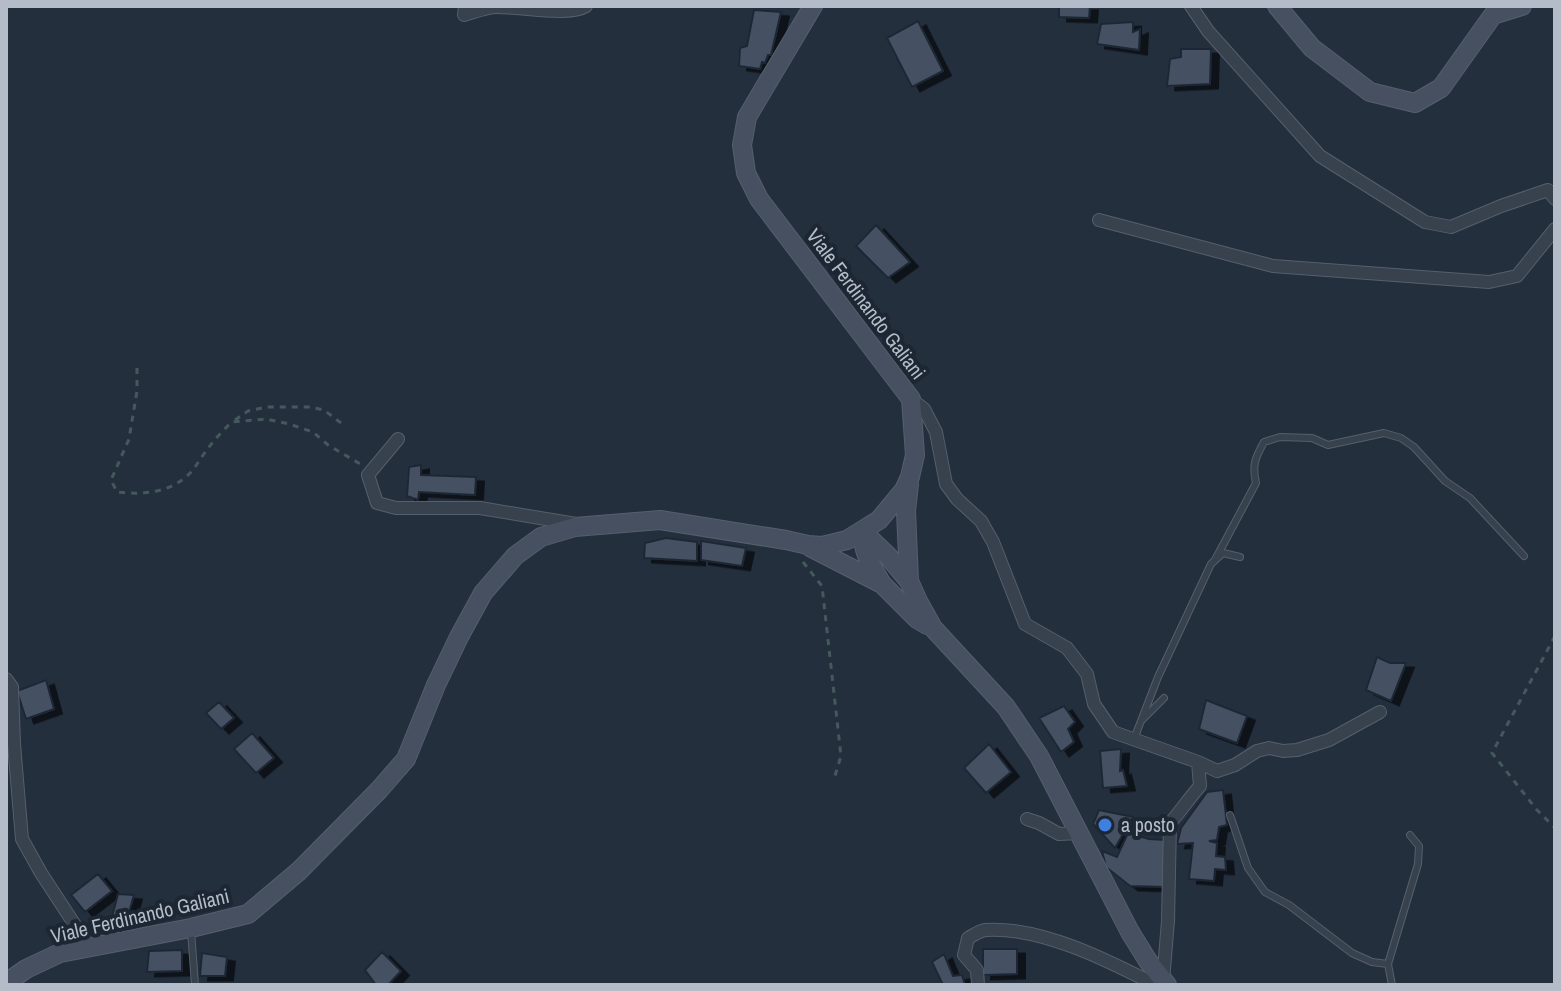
<svg xmlns="http://www.w3.org/2000/svg" width="1561" height="991" viewBox="0 0 1561 991" font-family="'Archivo Narrow',sans-serif">
<style>
.building{fill:#455162;stroke:#1f2835;stroke-width:2;filter:url(#shadow)}
.lines{fill:none;stroke-linecap:round;stroke-linejoin:round}
.service-casing{stroke:#565f6c;stroke-width:8}
.minor-casing{stroke:#565f6c;stroke-width:14}
.secondary-casing{stroke:#565f6c;stroke-width:20}
.path{stroke:#44595c;stroke-width:3;stroke-dasharray:6 6;stroke-linecap:butt}
.service{stroke:#38414e;stroke-width:6}
.minor{stroke:#38414e;stroke-width:12}
.secondary{stroke:#465061;stroke-width:18}
.shop-dot{fill:#3f7fe0;stroke:#1d2633;stroke-width:3}
.labels{text-anchor:middle;stroke-width:8;stroke-linejoin:round;paint-order:stroke}
.street-label{font-size:20px;fill:#b4bcc9;stroke:#1d2633}
.poi-label{font-size:20px;fill:#b4bcc9;stroke:#1d2633;text-anchor:start}
</style>
<defs>
<filter id="shadow"><feDropShadow dx="8" dy="4.5" stdDeviation="0" flood-color="#0009"/></filter>
</defs>
<rect width="100%" height="100%" fill="#242f3e"/>
<!-- building -->
<path class="building" d="M 1059,6 L 1090,6 L 1089,18 L 1059,17 Z
M 754,10 L 781,12 L 771,55 L 768,55 L 765,63 L 762,62 L 760,69 L 739,66 L 740,48 L 747,46 Z
M 918,21 L 943,71 L 912,87 L 887,38 Z
M 1133,22 L 1133,32 L 1140,29 L 1139,50 L 1097,44 L 1101,24 Z
M 1181,49 L 1211,49 L 1210,84 L 1167,86 L 1170,59 L 1181,57 Z
M 876,225 L 910,262 L 888,278 L 856,246 Z
M 421,465 L 421,475 L 476,477 L 475,495 L 419,492 L 418,500 L 407,496 L 409,467 Z
M 666,538 L 697,542 L 697,561 L 644,558 L 645,543 Z
M 701,541 L 746,548 L 742,566 L 701,560 Z
M 1377,657 L 1390,663 L 1406,663 L 1391,701 L 1366,690 Z
M 46,680 L 54,709 L 26,719 L 17,691 Z
M 1206,700 L 1247,716 L 1237,743 L 1199,729 Z
M 219,702 L 234,718 L 221,729 L 206,713 Z
M 1064,706 L 1075,722 L 1068,729 L 1074,742 L 1061,752 L 1039,718 Z
M 252,733 L 274,758 L 256,773 L 234,749 Z
M 989,744 L 1011,772 L 986,793 L 964,768 Z
M 1121,749 L 1120,771 L 1123,770 L 1127,786 L 1103,788 L 1100,751 Z
M 1223,790 L 1227,825 L 1219,827 L 1217,840 L 1209,841 L 1217,843 L 1216,856 L 1225,857 L 1226,870 L 1215,869 L 1214,881 L 1189,879 L 1193,843 L 1177,844 L 1181,828 L 1207,792 Z
M 1099,810 L 1133,817 L 1115,848 L 1093,824 Z
M 1128,833 L 1149,839 L 1166,840 L 1165,887 L 1130,886 L 1106,867 L 1102,851 L 1117,857 Z
M 98,874 L 112,891 L 85,912 L 71,895 Z
M 118,894 L 134,895 L 125,926 L 110,924 Z
M 983,949 L 1017,949 L 1017,974 L 983,975 Z
M 182,950 L 182,971 L 147,972 L 149,951 Z
M 382,952 L 401,971 L 388,985 L 376,985 L 365,970 Z
M 202,953 L 227,957 L 225,976 L 200,976 Z
M 944,954 L 953,976 L 962,975 L 965,985 L 943,985 L 932,962 Z"/>
<g class="lines">
<!-- service casing -->
<g class="service-casing">
<path id="service" d="M 1215,560 L 1256,483 C 1252,465 1255,458 1264,442 L 1280,437 L 1312,438 L 1328,445 L 1384,433 L 1401,438 L 1414,447 L 1445,481 L 1470,498 L 1524,556
M 1142,720 L 1164,698
M 1134,739 L 1158,677 L 1211,564 L 1223,553 L 1240,557
M 1230,815 L 1248,868 L 1265,892 L 1289,905 L 1352,953 L 1372,962 L 1388,964 L 1392,985
M 191,931 L 195,985
M 1388,964 L 1418,864 L 1419,846 L 1410,835"/>
</g>
<!-- minor casing -->
<g class="minor-casing">
<path id="minor" d="M 465,6 L 464,15 C 474,12 484,8 495,7 C 518,6 569,17 586,6
M 1191,6 L 1208,31 L 1320,156 L 1425,222 L 1451,227 L 1501,206 L 1548,190 L 1555,199
M 1099,220 L 1273,266 L 1489,282 L 1517,276 L 1555,229
M 911,399 L 924,409 L 936,432 L 946,484 L 957,499 L 981,521 L 993,542 L 1025,624 L 1067,648 L 1087,674 L 1094,704 L 1113,732 L 1198,762 L 1200,786 C 1189,798 1181,811 1170,823 L 1168,921 L 1163,981
M 398,439 L 368,475 L 377,503 L 396,508 L 480,508 L 576,524
M 6,679 L 12,687 L 14,744 L 22,839 L 41,873 L 90,948
M 1198,762 L 1217,771 L 1235,765 L 1257,751 L 1269,748 L 1283,751 L 1297,750 L 1329,740 L 1380,712
M 1027,819 L 1039,823 L 1059,834 L 1079,833
M 978,985 L 977,970 L 964,955 L 968,938 C 974,935 979,931 985,930 C 1040,926 1107,960 1156,985"/>
</g>
<!-- secondary casing -->
<g class="secondary-casing">
<path id="secondary" d="M 1277,6 L 1312,48 L 1370,92 L 1415,103 L 1441,88 L 1493,15 L 1522,6
M 909,484 L 906,511 L 909,581 L 918,601 L 933,628 L 1006,707 L 1039,756 L 1130,932 L 1148,961 L 1167,985
M 810,547 L 882,584 L 917,619 L 927,625
M 882,584 C 872,567 862,552 863,532 L 888,556 L 909,581
M 6,983 L 26,969 L 60,953 L 191,928 L 248,914 L 299,871 L 379,790 L 406,759 L 436,685 L 459,637 L 483,593 L 515,556 L 541,537 L 575,527 L 660,520 L 786,540 L 808,545 L 822,546 L 847,540 L 879,520 L 904,490 L 910,477 L 915,455 L 911,399 L 759,199 L 746,173 L 742,145 L 747,117 L 813,6"/>
</g>
<!-- path -->
<path class="path" d="M 137,368 L 137,391 L 129,439 L 111,480 L 117,492 C 142,495 169,493 188,475 C 196,468 200,458 207,450 C 214,440 223,430 232,422 L 266,419 L 289,424 L 313,432 L 328,445 L 362,465
M 235,420 L 248,411 L 266,407 L 310,407 L 324,410 L 341,423
M 803,562 L 822,586 L 841,756 L 834,779
M 1555,636 L 1492,753 L 1537,810 L 1555,828"/>
<!-- service -->
<use href="#service" class="service"/>
<!-- minor -->
<use href="#minor" class="minor"/>
<!-- secondary -->
<use href="#secondary" class="secondary"/>
</g>
<!-- markers -->
<circle class="shop-dot" cx="1105" cy="825" r="8"/>
<g class="labels">
<!-- street labels -->
<g class="street-label">
<text transform="translate(866 304) rotate(53)" y="7">Viale Ferdinando Galiani</text>
<text transform="translate(140 916) rotate(-13)" y="7">Viale Ferdinando Galiani</text>
</g>
<!-- poi labels -->
<g class="poi-label">
<text x="1121" y="832">a posto</text>
</g>
</g>
<!-- border -->
<rect width="1561" height="991" fill="none" stroke="#b4bcc9" stroke-width="16"/>
</svg>
